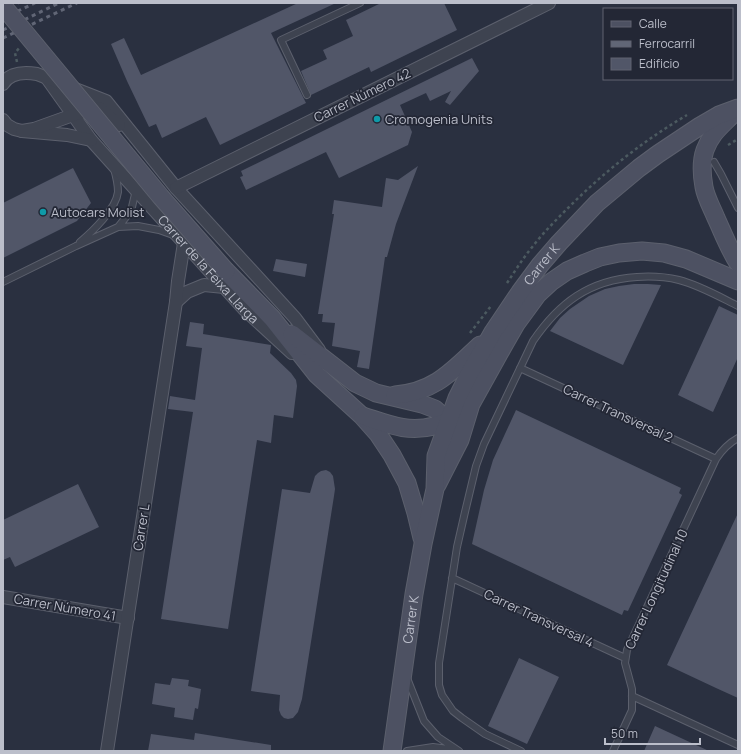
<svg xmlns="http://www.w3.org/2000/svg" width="741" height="754" viewBox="0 0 741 754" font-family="Manrope,sans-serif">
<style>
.building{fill:#515668}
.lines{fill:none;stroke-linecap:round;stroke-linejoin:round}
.lane-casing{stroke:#5c606d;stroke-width:8}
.street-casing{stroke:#5c606d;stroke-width:14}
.secondary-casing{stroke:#5c606d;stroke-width:19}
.path{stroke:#4c5a60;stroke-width:2.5;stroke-dasharray:3 3;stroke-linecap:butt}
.lane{stroke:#3e4350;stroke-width:6}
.street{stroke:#3e4350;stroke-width:12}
.secondary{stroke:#4d5162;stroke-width:17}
.rail{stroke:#616676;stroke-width:3;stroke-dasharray:4 4;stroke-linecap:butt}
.secondary-bridge-casing{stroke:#5c606d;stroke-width:19;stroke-linecap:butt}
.secondary-bridge{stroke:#4d5162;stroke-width:17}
.culture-dot{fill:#0f9aa8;stroke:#232735;stroke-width:1.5}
.labels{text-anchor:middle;stroke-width:3.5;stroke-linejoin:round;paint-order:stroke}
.street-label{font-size:13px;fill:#bbbeca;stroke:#232735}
.poi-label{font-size:13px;fill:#bbbeca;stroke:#232735;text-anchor:start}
</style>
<rect width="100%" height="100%" fill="#2a3040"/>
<!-- building -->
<path class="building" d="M 298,3 L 336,3 L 271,33 L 306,103 L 220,145 L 206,117 L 162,138 L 156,124 L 149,127 L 127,81 L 111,44 L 124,38 L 141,75 Z
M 381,3 L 444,3 L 457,30 L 371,72 L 369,67 L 311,95 L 301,71 L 327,59 L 323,50 L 353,36 L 346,20 Z
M 472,58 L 479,71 L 450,105 L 445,102 L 451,91 L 430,101 L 426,93 L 400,105 L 412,132 L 408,145 L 339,178 L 326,152 L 246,190 L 240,177 L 243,176 L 241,171 Z
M 418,166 L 396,224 L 387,257 L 385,257 L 369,369 L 357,367 L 360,351 L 332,346 L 335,323 L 322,322 L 323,314 L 318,314 L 334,214 L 332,214 L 334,200 L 382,207 L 386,178 L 398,180 Z
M 73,168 L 91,203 L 77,221 L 3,258 L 3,203 Z
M 276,259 L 307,264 L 305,277 L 273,271 Z
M 634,284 L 648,284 L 661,285 L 623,365 L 550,331 L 560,318 L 570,309 L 589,296 L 605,289 L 619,286 Z
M 719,306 L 738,315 L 738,357 L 713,412 L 678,395 Z
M 190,322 L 204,324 L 203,334 L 271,345 L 270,353 L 291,373 L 296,380 L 297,386 L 293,418 L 274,415 L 271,443 L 257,440 L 228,629 L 161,619 L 193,412 L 168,409 L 170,396 L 195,400 L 202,348 L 186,346 Z
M 516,410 L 681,488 L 679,493 L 682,495 L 628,611 L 624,610 L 622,615 L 472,544 L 484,490 L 493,460 Z
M 326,470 L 330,472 L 333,476 L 335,489 L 334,496 L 302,699 L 298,712 L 293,718 L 288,719 L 284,718 L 281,715 L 279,710 L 280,695 L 251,691 L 282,489 L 310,493 L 315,476 L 318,473 L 321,471 Z
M 78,484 L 99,527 L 15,567 L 10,557 L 3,560 L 3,520 Z
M 738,513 L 738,698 L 716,688 L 667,665 Z
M 519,658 L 559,677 L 527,744 L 488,726 Z
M 172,678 L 189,680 L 188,686 L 201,689 L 198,709 L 195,708 L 193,720 L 174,717 L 175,708 L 152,704 L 155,683 L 170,685 Z
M 655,726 L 709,751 L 644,751 Z
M 195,733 L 271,745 L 271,751 L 148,751 L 151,734 L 194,740 Z"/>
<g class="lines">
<!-- lane casing -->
<g class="lane-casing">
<path id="lane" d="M 307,95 L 281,40 L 360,3
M 714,162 L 721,174 L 738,208
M 118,227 L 138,226 L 159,230 L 173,235
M 80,242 C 93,231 116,209 118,192 C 118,184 116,176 114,169
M 3,282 L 76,246 L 118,227 L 131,211 L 136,190
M 520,368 L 716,459
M 452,578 L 625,658
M 407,678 L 424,721 L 438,737 L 459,751
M 632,696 L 738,745
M 407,751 L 433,747 L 456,750
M 521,751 L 485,734 L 462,718 L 453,711 L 442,695 L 439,685 L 439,663 L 457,547 L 465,512 L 476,466 L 484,444 L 533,341 C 559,303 589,280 637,277 C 651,276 666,277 679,280 C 699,285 720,297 738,306
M 613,751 L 632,710 L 632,689 L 625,663 L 627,650 L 716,459 C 722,450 729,443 738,438"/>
</g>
<!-- street casing -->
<g class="street-casing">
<g id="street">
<path id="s1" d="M 46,77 L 91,140 L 136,190 L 244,309 L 292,353"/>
<path d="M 3,84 C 10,72 25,72 37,74 L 106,101 L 176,188 L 295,318 L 319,350"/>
<path d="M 3,120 L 7,125 L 14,129 L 22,131 L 67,135 L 91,140"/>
<path d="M 22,131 L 34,129 L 73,115 L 99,108 L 119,125"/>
<path d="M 176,188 L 549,3"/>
<path d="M 176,302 L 187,292 L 204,285 L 224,287"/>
<path d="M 3,597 L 128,618"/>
<path d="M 107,751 L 176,302 L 178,281 L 184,243"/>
</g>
</g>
<!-- secondary casing -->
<g class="secondary-casing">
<g id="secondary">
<path d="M 731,116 C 719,128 711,134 705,150 C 701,161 702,176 704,187 C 706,198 712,208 716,218 C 723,233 729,249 738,263"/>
<path d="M 226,271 L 272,318 L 317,375 L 362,416 L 378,434 L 392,455 L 407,483 L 416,513 L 422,538"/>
<path d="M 292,334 L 355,383 L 376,393 L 422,404 L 435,409 L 444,417 L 448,422 L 450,431"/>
<path d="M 395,395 C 435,392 453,370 480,345"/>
<path d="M 363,416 C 388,424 407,433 434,426 C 441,424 448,422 454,418"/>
<path d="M 437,485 L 460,440 L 471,404 L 505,343 L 516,324 L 538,294 L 551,282 L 567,271 L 585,263 L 600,257 L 619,253 L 642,251 L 664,253 L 686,259 L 738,281"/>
<path id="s2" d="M 392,751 L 414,594 L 423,544 L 435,489 L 436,456 L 457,398 L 468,376 L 493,332 L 520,292 L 540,265 L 559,243 L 597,203 L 639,168 L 658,154 L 700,126 L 719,115 L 738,108"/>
</g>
</g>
<!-- path -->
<path class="path" d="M 17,62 L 15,53 L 20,47
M 728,145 L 738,139
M 507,283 C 515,271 523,258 533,246 C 543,233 556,220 568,208 C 604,172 643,141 687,115
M 470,333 L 491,306"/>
<!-- lane -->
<use href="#lane" class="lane"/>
<!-- street -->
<use href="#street" class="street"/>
<!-- secondary -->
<use href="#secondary" class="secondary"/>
<!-- rail -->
<path class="rail" d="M 3,10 L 18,3
M 3,18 L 35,3
M 3,30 L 59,3
M 3,38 L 77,3"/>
<!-- secondary-bridge casing -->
<g class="secondary-bridge-casing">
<path id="secondary-bridge" d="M 3,6 L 161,197 L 226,271"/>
</g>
<!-- secondary-bridge -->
<use href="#secondary-bridge" class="secondary-bridge"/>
</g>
<!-- markers -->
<g class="culture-dot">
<circle cx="377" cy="119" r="4"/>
<circle cx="43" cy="212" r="4"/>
</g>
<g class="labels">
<!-- street labels -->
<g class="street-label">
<text transform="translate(362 95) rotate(-26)" y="5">Carrer Número 42</text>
<text dy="5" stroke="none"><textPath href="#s2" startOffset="519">Carrer K</textPath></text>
<text dy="5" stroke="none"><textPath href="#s1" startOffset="252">Carrer de la Feixa Llarga</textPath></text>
<text transform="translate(618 413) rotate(25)" y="5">Carrer Transversal 2</text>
<text transform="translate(141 527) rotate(-81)" y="5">Carrer L</text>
<text transform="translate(656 589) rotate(-65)" y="5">Carrer Longitudinal 10</text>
<text transform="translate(65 607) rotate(10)" y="5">Carrer Número 41</text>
<text transform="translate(539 618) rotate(25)" y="5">Carrer Transversal 4</text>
<text dy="5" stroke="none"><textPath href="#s2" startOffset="133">Carrer K</textPath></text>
</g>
<!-- poi labels -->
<g class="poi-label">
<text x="385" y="124">Cromogenia Units</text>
<text x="51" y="217">Autocars Molist</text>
</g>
</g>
<!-- border -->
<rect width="741" height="754" fill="none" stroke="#bbbeca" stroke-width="8"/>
<!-- legend -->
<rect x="603" y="8" width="130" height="72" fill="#232735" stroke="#606371"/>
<rect x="611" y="21" width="20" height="6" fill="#4d5162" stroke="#606371"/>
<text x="639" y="28" font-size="12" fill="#bbbeca">Calle</text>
<rect x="611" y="41" width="20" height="6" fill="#616676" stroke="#606371"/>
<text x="639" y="48" font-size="12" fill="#bbbeca">Ferrocarril</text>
<rect x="611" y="58" width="20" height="12" fill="#515668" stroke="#606371"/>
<text x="639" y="68" font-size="12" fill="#bbbeca">Edificio</text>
<!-- scale -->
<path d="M605 738v6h95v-6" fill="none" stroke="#bbbeca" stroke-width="2"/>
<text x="611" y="738" font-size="12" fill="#bbbeca" stroke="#232735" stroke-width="3" paint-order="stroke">50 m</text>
</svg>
